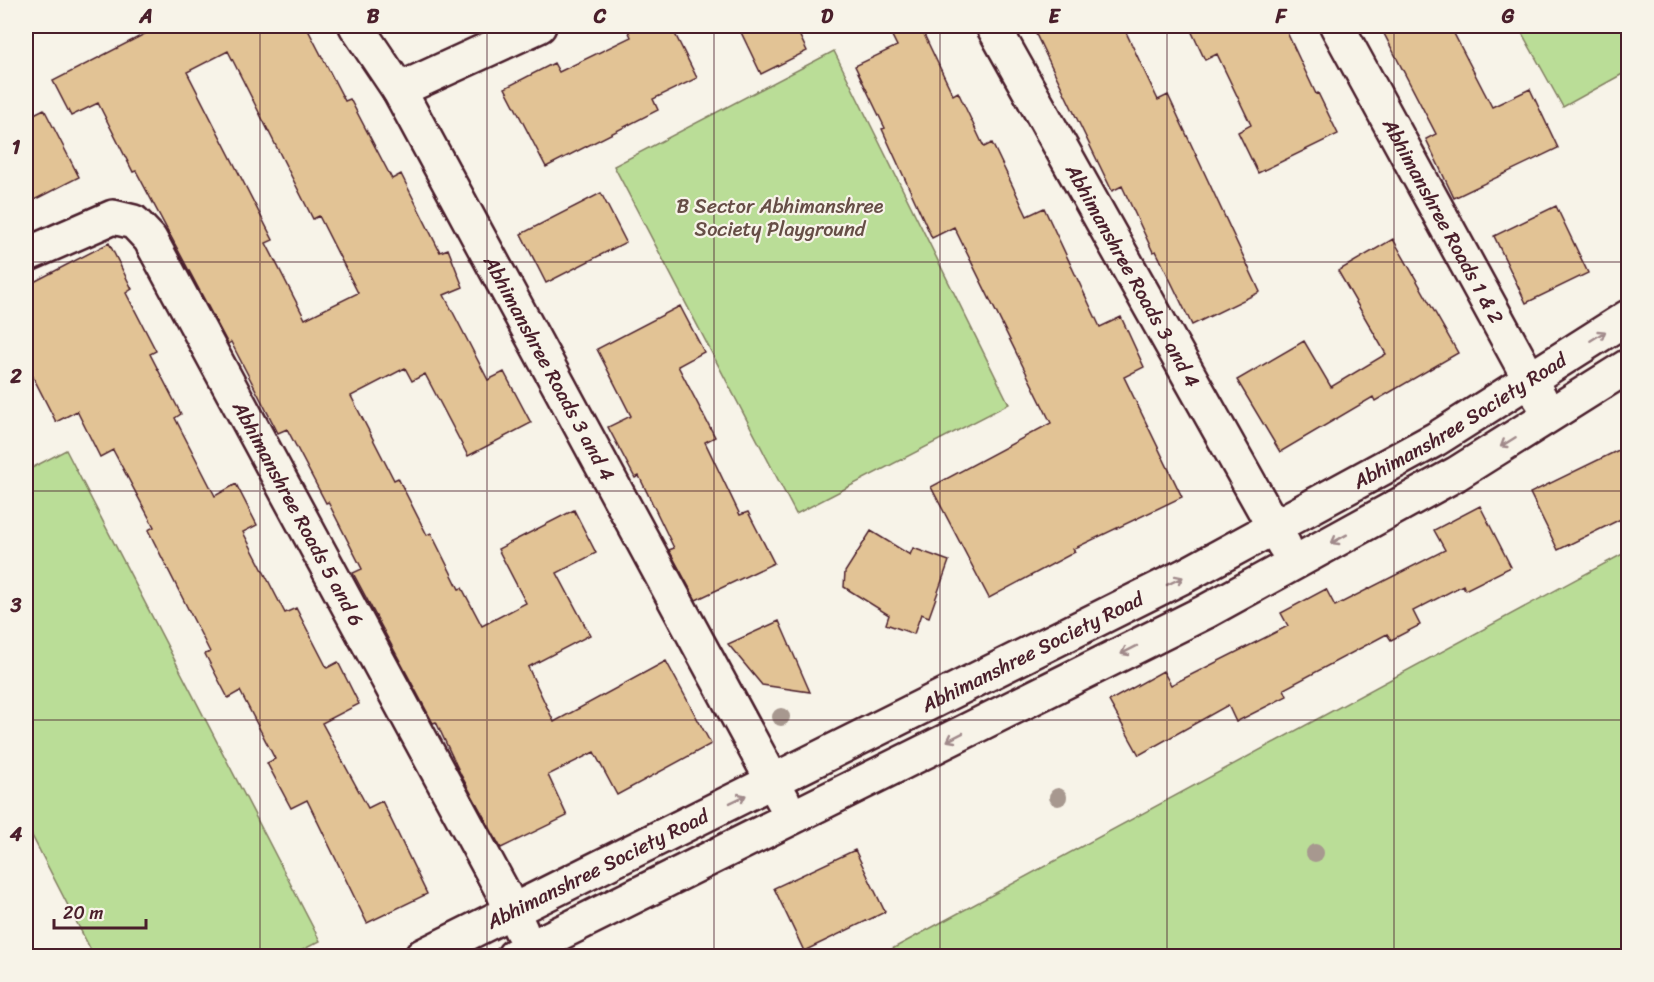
<svg xmlns="http://www.w3.org/2000/svg" width="1654" height="982" viewBox="0 0 1654 982" font-family="Sriracha,sans-serif">
<style>
.green{fill:#badd97;stroke:#827e61;stroke-width:1.5}
.building{fill:#e2c395;stroke:#4a1f2b;stroke-width:1.5;fill-rule:evenodd}
.lines{fill:none;stroke-linecap:round;stroke-linejoin:round}
.minor-casing{stroke:#4a1f2b;stroke-width:38}
.minor{stroke:#f7f3e8;stroke-width:33}
.tree{fill:#a7988f}
.oneway{stroke:#a0898a}
.grid{fill:none;stroke:#4a1f2b;stroke-width:1.5;stroke-opacity:0.55}
.labels{text-anchor:middle;stroke-width:4.5;stroke-linejoin:round;paint-order:stroke}
.park-label{font-size:20px;fill:#664e46;stroke:#f7f3e8}
.street-label{font-size:20px;fill:#4a1f2b;stroke:#f7f3e8}
.neatline{fill:none;stroke:#4a1f2b;stroke-width:2}
.grid-label{font-size:20px;text-anchor:middle;font-weight:bold;fill:#4a1f2b}
</style>
<rect width="100%" height="100%" fill="#f7f3e8"/>
<filter id="ink" filterUnits="userSpaceOnUse"><feTurbulence type="fractalNoise" baseFrequency=".0167" numOctaves="2"/><feDisplacementMap in="SourceGraphic" scale="12" xChannelSelector="R" yChannelSelector="G"/><feConvolveMatrix kernelMatrix="1 2 1 2 8 2 1 2 1" color-interpolation-filters="sRGB"/></filter>
<g filter="url(#ink)">
<!-- green -->
<path class="green" d="M 1518,26 L 1628,26 L 1628,71 L 1563,107 Z
M 834,51 L 1009,404 L 796,514 L 614,166 Z
M 66,450 L 320,941 L 291,956 L 94,956 L 26,824 L 26,471 Z
M 1628,551 L 1628,956 L 879,956 Z"/>
<!-- building -->
<path class="building" d="M 160,26 L 306,26 L 345,101 L 350,99 L 392,179 L 401,174 L 440,252 L 448,249 L 463,287 L 444,295 L 488,380 L 504,372 L 531,423 L 468,456 L 425,374 L 412,381 L 405,368 L 351,396 L 394,480 L 398,478 L 427,535 L 431,533 L 459,589 L 462,588 L 482,626 L 526,603 L 498,549 L 574,510 L 596,553 L 557,573 L 590,635 L 528,667 L 554,722 L 666,661 L 711,744 L 617,795 L 594,752 L 548,775 L 567,816 L 501,848 L 461,775 L 436,722 L 433,723 L 353,573 L 362,569 L 328,502 L 326,503 L 287,429 L 278,433 L 231,342 L 228,344 L 136,171 L 133,172 L 98,103 L 71,116 L 53,81 ZM 228,51 L 313,219 L 319,216 L 358,293 L 305,319 L 266,243 L 273,240 L 187,72 Z
M 626,26 L 671,26 L 697,78 L 653,99 L 658,110 L 546,167 L 505,88 L 554,63 L 559,72 L 631,37 Z
M 738,26 L 795,26 L 807,51 L 761,74 Z
M 887,26 L 920,26 L 953,95 L 958,92 L 984,147 L 992,143 L 1027,216 L 1044,208 L 1100,327 L 1121,317 L 1144,367 L 1124,377 L 1182,497 L 1073,549 L 1075,552 L 989,598 L 931,487 L 1051,423 L 954,227 L 932,238 L 882,129 L 885,128 L 855,66 L 897,46 Z
M 1032,26 L 1123,26 L 1158,100 L 1168,95 L 1260,292 L 1192,325 L 1156,251 L 1153,252 L 1122,186 L 1112,191 Z
M 1189,26 L 1284,26 L 1316,94 L 1318,93 L 1338,134 L 1258,173 L 1238,132 L 1251,125 L 1217,54 L 1205,60 Z
M 1380,26 L 1450,26 L 1492,107 L 1530,89 L 1558,148 L 1454,198 L 1426,139 L 1436,134 Z
M 44,109 L 79,177 L 34,200 L 26,183 L 26,118 Z
M 601,193 L 626,242 L 546,283 L 521,234 Z
M 1556,206 L 1588,273 L 1526,303 L 1494,236 Z
M 1393,239 L 1458,353 L 1375,401 L 1373,397 L 1280,452 L 1237,380 L 1304,341 L 1331,387 L 1386,354 L 1338,271 Z
M 109,243 L 132,289 L 126,293 L 156,351 L 150,354 L 181,414 L 175,418 L 215,496 L 236,484 L 257,525 L 243,532 L 285,613 L 296,608 L 327,668 L 338,662 L 359,704 L 322,723 L 368,808 L 382,801 L 427,894 L 367,923 L 307,800 L 291,808 L 267,763 L 275,759 L 240,691 L 228,698 L 205,654 L 210,652 L 148,530 L 154,527 L 113,450 L 100,457 L 77,411 L 56,422 L 26,363 L 26,286 Z
M 680,306 L 704,352 L 678,366 L 715,437 L 705,442 L 740,515 L 748,512 L 774,563 L 696,600 L 669,550 L 674,548 L 639,476 L 635,478 L 608,427 L 631,416 L 597,349 Z
M 1629,445 L 1629,515 L 1558,550 L 1530,493 Z
M 1480,506 L 1511,567 L 1465,590 L 1463,585 L 1413,611 L 1420,625 L 1391,640 L 1387,634 L 1284,689 L 1287,696 L 1236,722 L 1228,705 L 1139,755 L 1109,701 L 1163,671 L 1171,685 L 1288,626 L 1281,613 L 1326,589 L 1335,606 L 1445,550 L 1434,530 Z
M 871,531 L 910,555 L 913,548 L 949,561 L 929,617 L 921,614 L 914,634 L 886,624 L 889,615 L 844,587 L 845,572 Z
M 779,621 L 810,692 L 762,685 L 728,644 Z
M 855,850 L 885,912 L 804,951 L 774,888 Z"/>
<g class="lines">
<!-- minor casing -->
<g class="minor-casing">
<g id="minor">
<path d="M 356,26 L 399,90"/>
<path id="s1" d="M 539,26 L 399,90 L 783,800"/>
<path id="s2" d="M 993,26 L 1284,545"/>
<path id="s3" d="M 1337,26 L 1540,398"/>
<path id="s4" d="M 26,255 L 113,217 L 134,222 L 150,239 L 503,892 L 521,930"/>
<path id="s5" d="M 422,956 L 1186,575 L 1436,439 L 1628,317"/>
<path d="M 514,956 L 1205,612 L 1456,474 L 1628,366"/>
</g>
</g>
<!-- minor -->
<use href="#minor" class="minor"/>
</g>
<!-- trees -->
<g class="tree">
<circle cx="781" cy="717" r="9"/>
<circle cx="1058" cy="797" r="9"/>
<circle cx="1315" cy="853" r="9"/>
</g>
<!-- one-way arrows -->
<defs><path id="oneway-shaft" d="M-6 0H5M1.5-3L5.5 0L1.5 3" fill="none" stroke-width="1.6" stroke-linecap="round" stroke-linejoin="round" transform="scale(1.5)"/></defs>
<g class="oneway">
<use href="#oneway-shaft" transform="translate(1598 336) rotate(-32)"/>
<use href="#oneway-shaft" transform="translate(1508 442) rotate(148)"/>
<use href="#oneway-shaft" transform="translate(1339 539) rotate(151)"/>
<use href="#oneway-shaft" transform="translate(1175 581) rotate(-26)"/>
<use href="#oneway-shaft" transform="translate(1129 650) rotate(153)"/>
<use href="#oneway-shaft" transform="translate(955 737) rotate(153)"/>
<use href="#oneway-shaft" transform="translate(738 799) rotate(-26)"/>
</g>
</g>
<!-- grid -->
<path class="grid" d="M 260,26 L 260,956M 487,26 L 487,956M 714,26 L 714,956M 940,26 L 940,956M 1167,26 L 1167,956M 1394,26 L 1394,956M 26,262 L 1628,262M 26,491 L 1628,491M 26,720 L 1628,720"/>
<g class="labels">
<!-- park labels -->
<g class="park-label">
<text x="780" y="213">B Sector Abhimanshree<tspan x="780" dy="23">Society Playground</tspan></text>
</g>
<!-- street labels -->
<g class="street-label">
<text dy="7" stroke="none"><textPath href="#s3" startOffset="222">Abhimanshree Roads 1 &amp; 2</textPath></text>
<text dy="7" stroke="none"><textPath href="#s2" startOffset="286">Abhimanshree Roads 3 and 4</textPath></text>
<text dy="7" stroke="none"><textPath href="#s1" startOffset="470">Abhimanshree Roads 3 and 4</textPath></text>
<text dy="7" stroke="none"><textPath href="#s5" startOffset="1168">Abhimanshree Society Road</textPath></text>
<text dy="7" stroke="none"><textPath href="#s4" startOffset="452">Abhimanshree Roads 5 and 6</textPath></text>
<text dy="7" stroke="none"><textPath href="#s5" startOffset="682">Abhimanshree Society Road</textPath></text>
<text dy="7" stroke="none"><textPath href="#s5" startOffset="196">Abhimanshree Society Road</textPath></text>
</g>
</g>
<!-- margin -->
<rect width="1654" height="982" fill="none" stroke="#f7f3e8" stroke-width="66"/>
<!-- scale -->
<path d="M54 919v9h92v-9" fill="none" stroke="#4a1f2b" stroke-width="3"/>
<text x="63" y="919" font-size="18" fill="#4a1f2b" stroke="#f7f3e8" stroke-width="4.5" paint-order="stroke">20 m</text>
<rect x="33" y="33" width="1588" height="916" class="neatline"/>
<g class="grid-label">
<text x="146" y="23">A</text>
<text x="373" y="23">B</text>
<text x="600" y="23">C</text>
<text x="827" y="23">D</text>
<text x="1054" y="23">E</text>
<text x="1281" y="23">F</text>
<text x="1508" y="23">G</text>
<text x="16" y="154">1</text>
<text x="16" y="383">2</text>
<text x="16" y="612">3</text>
<text x="16" y="841">4</text>
</g>
</svg>
